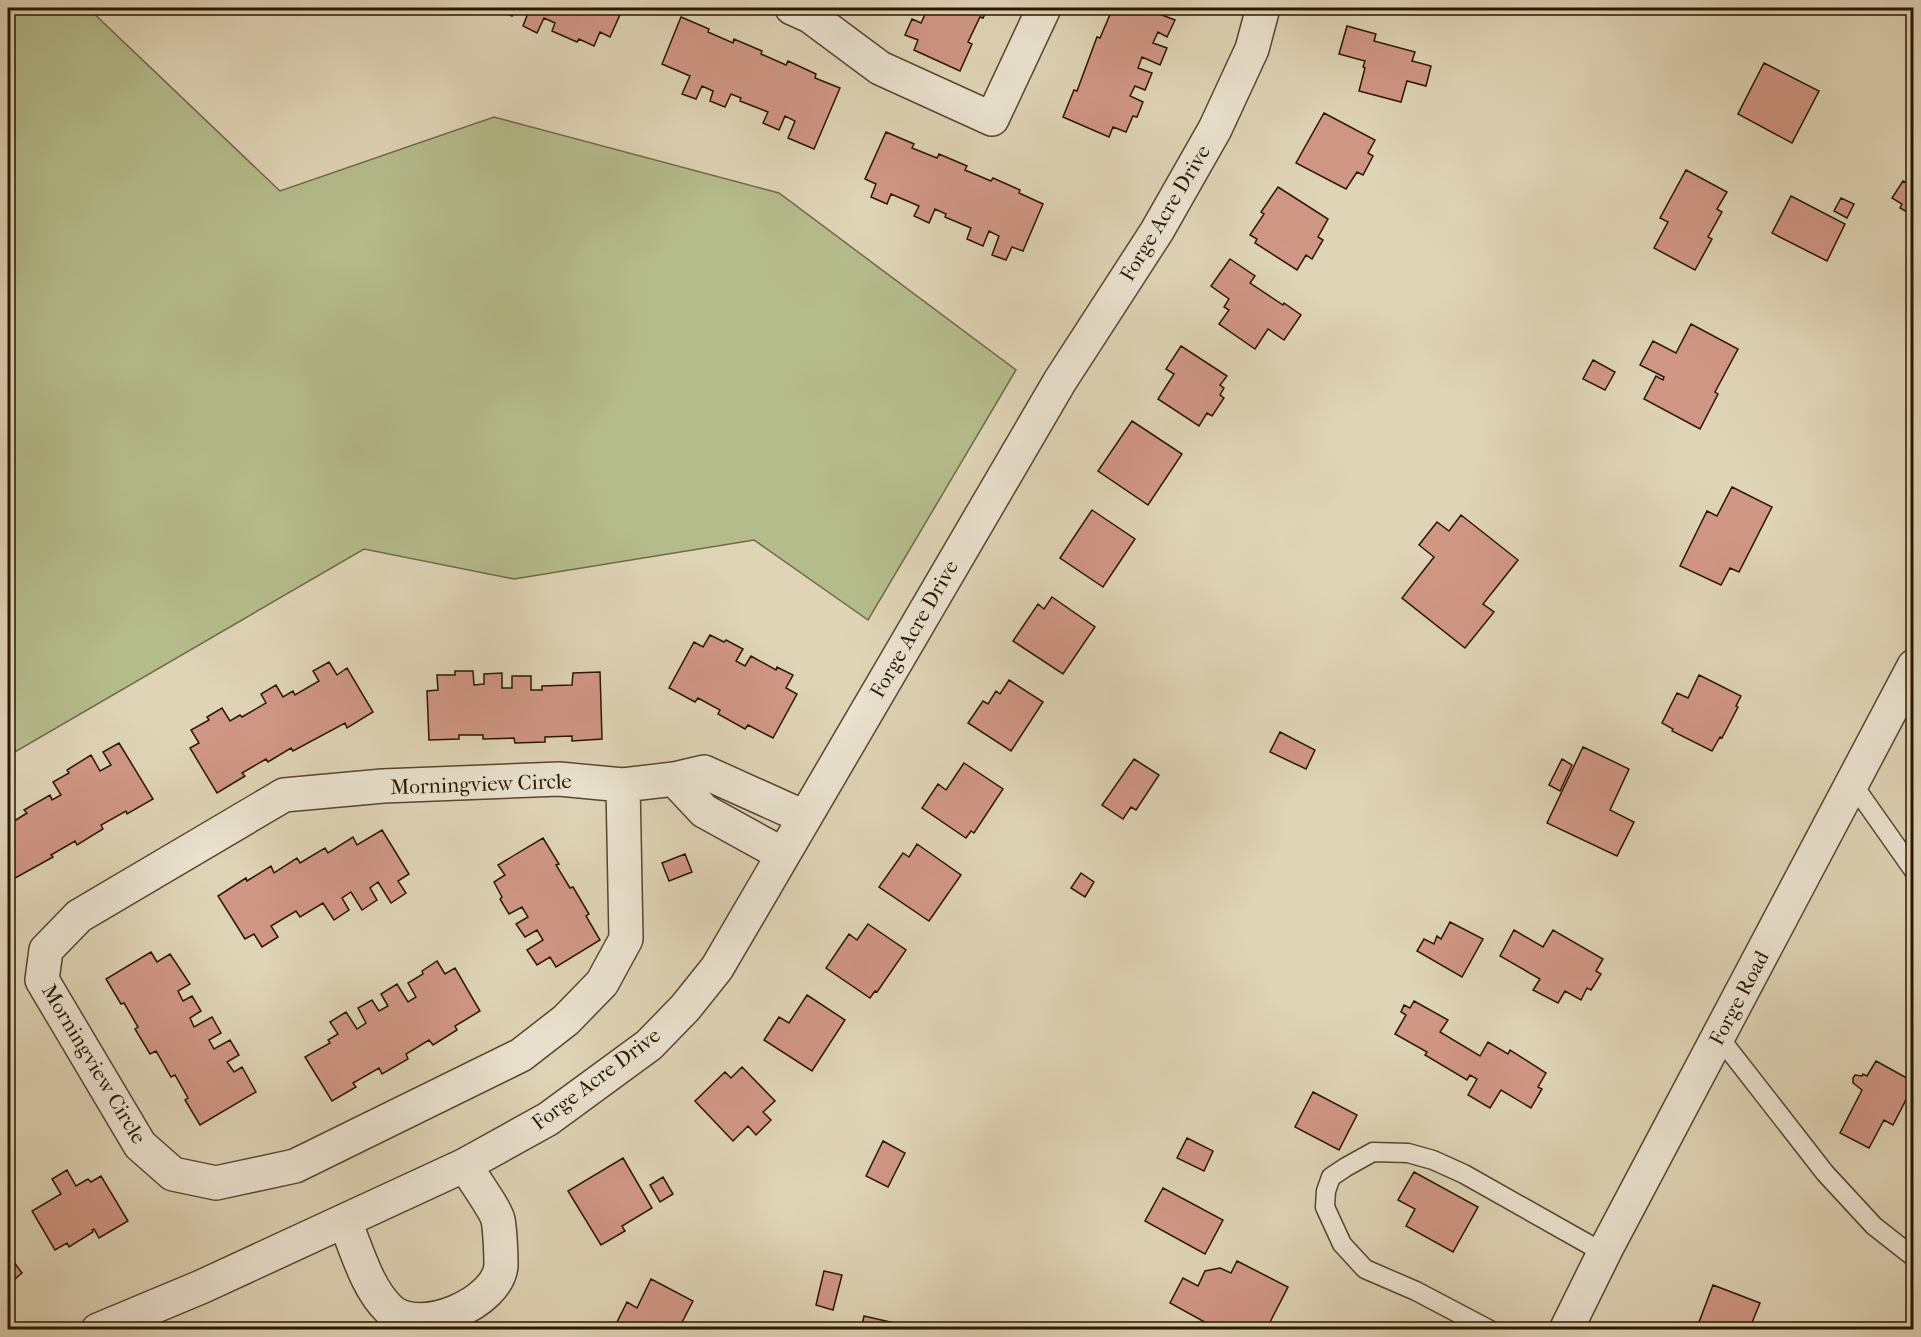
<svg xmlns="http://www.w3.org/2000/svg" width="1921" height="1337" viewBox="0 0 1921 1337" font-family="'IM FELL French Canon',serif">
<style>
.green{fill:#b5bc8c;stroke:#706946;stroke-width:1.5}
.building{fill:#d19785;stroke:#2a1600;stroke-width:1.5}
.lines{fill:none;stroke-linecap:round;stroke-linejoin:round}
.service-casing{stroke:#57462e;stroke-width:21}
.minor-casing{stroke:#57462e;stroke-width:36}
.service{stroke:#eae3d0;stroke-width:18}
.minor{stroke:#eae3d0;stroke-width:33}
.labels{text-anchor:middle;stroke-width:5;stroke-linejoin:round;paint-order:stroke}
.street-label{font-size:21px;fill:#2a1600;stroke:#eae3d0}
</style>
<rect width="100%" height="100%" fill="#dfd4b6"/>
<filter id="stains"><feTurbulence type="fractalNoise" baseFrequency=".00333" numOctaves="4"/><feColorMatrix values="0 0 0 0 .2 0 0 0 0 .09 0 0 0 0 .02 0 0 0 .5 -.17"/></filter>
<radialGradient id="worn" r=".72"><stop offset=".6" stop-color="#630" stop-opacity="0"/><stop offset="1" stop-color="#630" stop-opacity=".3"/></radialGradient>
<!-- green -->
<path class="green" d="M 8,8 L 88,8 L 280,191 L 494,117 L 779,193 L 1016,370 L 868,620 L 754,540 L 514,579 L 364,549 L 8,756 Z"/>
<!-- building -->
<path class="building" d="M 483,8 L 516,8 L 512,16 L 496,10 L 495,13 Z
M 529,8 L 623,8 L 610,37 L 600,32 L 594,46 L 579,39 L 577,42 L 552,31 L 555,23 L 544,18 L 537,33 L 523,26 L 530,8 Z
M 928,8 L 988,8 L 983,18 L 980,17 L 968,42 L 972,44 L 960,71 L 914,50 L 918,40 L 905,35 L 912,19 L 921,23 Z
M 1108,8 L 1165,8 L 1162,15 L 1175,20 L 1167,37 L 1158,32 L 1153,43 L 1167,48 L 1160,65 L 1142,57 L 1138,68 L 1152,73 L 1145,90 L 1135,86 L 1130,96 L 1143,102 L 1137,117 L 1133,116 L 1126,132 L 1113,127 L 1109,137 L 1063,117 L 1074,90 L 1077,91 L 1097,37 L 1100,38 L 1111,12 L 1107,10 Z
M 1907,8 L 1914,8 L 1914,17 L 1905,12 Z
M 681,17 L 709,29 L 708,32 L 733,43 L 734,39 L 762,51 L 761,54 L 786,65 L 788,61 L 816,74 L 815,78 L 840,88 L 814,149 L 788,138 L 795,121 L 785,116 L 779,130 L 763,123 L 768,112 L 740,101 L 741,98 L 731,94 L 725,107 L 710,101 L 713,91 L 702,86 L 696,99 L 682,94 L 690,76 L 662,64 Z
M 1347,26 L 1376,34 L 1374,41 L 1415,52 L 1412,61 L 1431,66 L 1426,86 L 1407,81 L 1401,102 L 1359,91 L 1365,68 L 1363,67 L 1365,61 L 1339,54 Z
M 1764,63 L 1819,91 L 1792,143 L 1738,114 Z
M 1324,113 L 1375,140 L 1368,153 L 1373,156 L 1363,175 L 1357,172 L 1346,189 L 1296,163 Z
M 886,132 L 914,144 L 912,148 L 937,158 L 939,154 L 967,166 L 965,170 L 991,181 L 993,178 L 1020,190 L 1019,193 L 1043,204 L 1023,251 L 1012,247 L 1006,260 L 992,255 L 999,236 L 989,231 L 983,246 L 967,239 L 971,228 L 945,217 L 946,214 L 935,209 L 929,223 L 914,216 L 919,206 L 891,194 L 887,204 L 871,197 L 876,184 L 865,179 Z
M 1686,170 L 1727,192 L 1717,209 L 1722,212 L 1708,237 L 1712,239 L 1695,270 L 1654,248 L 1668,222 L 1660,218 Z
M 1903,181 L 1913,187 L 1914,186 L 1914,216 L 1900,208 L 1902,204 L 1892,198 Z
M 1278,187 L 1328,219 L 1318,237 L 1323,240 L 1312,259 L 1306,255 L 1297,270 L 1255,243 L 1257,239 L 1250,235 L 1264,214 L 1261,212 Z
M 1791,196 L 1845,224 L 1827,261 L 1772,233 Z
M 1841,198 L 1854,204 L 1847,218 L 1834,211 Z
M 1230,259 L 1255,276 L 1250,283 L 1283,305 L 1284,303 L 1301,315 L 1284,340 L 1268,329 L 1255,349 L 1219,324 L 1229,310 L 1224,307 L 1229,299 L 1211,286 Z
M 1691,324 L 1738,349 L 1715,392 L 1718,394 L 1700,429 L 1644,399 L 1656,376 L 1663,380 L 1664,377 L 1640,365 L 1653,341 L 1676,353 Z
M 1181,346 L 1227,376 L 1220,385 L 1224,388 L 1220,395 L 1224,398 L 1212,416 L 1207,413 L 1199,426 L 1158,399 L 1174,374 L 1166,369 Z
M 1593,360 L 1615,372 L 1605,390 L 1583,379 Z
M 1132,421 L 1182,454 L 1148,505 L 1098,471 Z
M 1732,487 L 1772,507 L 1739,572 L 1730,568 L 1721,585 L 1680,566 L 1707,511 L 1717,516 Z
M 1092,510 L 1135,539 L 1103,587 L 1060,558 Z
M 1461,515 L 1518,560 L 1483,604 L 1494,612 L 1465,648 L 1402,598 L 1434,557 L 1419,545 L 1437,522 L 1449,531 Z
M 1052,597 L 1095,627 L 1063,674 L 1013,641 L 1038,604 L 1044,609 Z
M 710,635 L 724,642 L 726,640 L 743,649 L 736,661 L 745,666 L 751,656 L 776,670 L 777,667 L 793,675 L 786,688 L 797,694 L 773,738 L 748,725 L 745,729 L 718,714 L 720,710 L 698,698 L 695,702 L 669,688 L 694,642 L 703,647 Z
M 329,662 L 337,675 L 347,668 L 373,712 L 347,728 L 345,723 L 293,751 L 291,748 L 268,762 L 266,759 L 242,773 L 245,776 L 217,793 L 190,748 L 199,743 L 191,730 L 209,720 L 207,717 L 222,708 L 230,721 L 240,715 L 242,717 L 266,703 L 261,694 L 276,685 L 283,697 L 293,691 L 295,695 L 319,681 L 313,671 Z
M 455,671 L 473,671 L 474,685 L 484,684 L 484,674 L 502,673 L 502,688 L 512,688 L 512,676 L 531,676 L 531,690 L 542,690 L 542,686 L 572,685 L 573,673 L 600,672 L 602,739 L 572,741 L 572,736 L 545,737 L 545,742 L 515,743 L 514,738 L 483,739 L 483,735 L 459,735 L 459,739 L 429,740 L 427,691 L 438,690 L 437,675 L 455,675 Z
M 1699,675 L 1741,696 L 1736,706 L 1738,707 L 1722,738 L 1720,737 L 1712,751 L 1672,731 L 1673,729 L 1662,723 L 1677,693 L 1688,698 Z
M 1009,680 L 1043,702 L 1011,751 L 968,723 L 983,701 L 988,704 L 996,691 L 1000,694 Z
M 1280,732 L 1315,750 L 1306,769 L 1270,752 Z
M 119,743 L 153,799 L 127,814 L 126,811 L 101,825 L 103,829 L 77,845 L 75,841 L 51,855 L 53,857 L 8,882 L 8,825 L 27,813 L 24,810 L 50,795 L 52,800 L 61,795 L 53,782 L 69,773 L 67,770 L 91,755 L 100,771 L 111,765 L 103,752 Z
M 1583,747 L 1629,769 L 1610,810 L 1634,822 L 1617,856 L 1547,823 Z
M 1134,759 L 1159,775 L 1136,810 L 1131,807 L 1123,819 L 1102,805 Z
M 1562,759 L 1572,765 L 1560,791 L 1549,785 Z
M 964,763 L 1003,789 L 974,833 L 971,831 L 966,838 L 922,808 L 938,784 L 946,790 Z
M 382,830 L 409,874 L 398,881 L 406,893 L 391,903 L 378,882 L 370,888 L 377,900 L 362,910 L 351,892 L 342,898 L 349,910 L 334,920 L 323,903 L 300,917 L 296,911 L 271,926 L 278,937 L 262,947 L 254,934 L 245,939 L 218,896 L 246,878 L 247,881 L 271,866 L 274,873 L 297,858 L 300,863 L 325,848 L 328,853 L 353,837 L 357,845 Z
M 543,838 L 559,864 L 556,865 L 570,888 L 573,887 L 589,914 L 586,916 L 600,940 L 556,967 L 550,957 L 537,965 L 527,950 L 543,940 L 537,930 L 525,937 L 516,924 L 528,917 L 522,907 L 509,914 L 500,899 L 502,897 L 494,882 L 505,875 L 498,865 Z
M 917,844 L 961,875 L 929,921 L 879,887 L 903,853 L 909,857 Z
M 685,854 L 692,872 L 669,881 L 662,863 Z
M 1081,873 L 1094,882 L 1085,897 L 1071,888 Z
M 1450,922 L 1483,939 L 1462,977 L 1417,951 L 1424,939 L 1434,944 L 1437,936 L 1441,939 Z
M 868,924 L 906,950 L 877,992 L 875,991 L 870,998 L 826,968 L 849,934 L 857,940 Z
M 1514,930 L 1543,947 L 1553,930 L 1603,959 L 1596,971 L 1601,974 L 1591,990 L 1587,988 L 1581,1000 L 1565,991 L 1558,1003 L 1533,990 L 1540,979 L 1500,956 Z
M 151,952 L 157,962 L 170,954 L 190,984 L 178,991 L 183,1001 L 192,996 L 201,1011 L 190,1018 L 194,1027 L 212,1017 L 221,1033 L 209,1040 L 214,1049 L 230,1040 L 239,1055 L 227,1062 L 234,1072 L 242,1067 L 256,1092 L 200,1125 L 185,1100 L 188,1098 L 175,1075 L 171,1077 L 156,1051 L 150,1054 L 135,1029 L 138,1027 L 124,1003 L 121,1004 L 106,979 Z
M 437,961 L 445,974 L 455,968 L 480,1011 L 455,1026 L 457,1030 L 433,1045 L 429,1040 L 406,1054 L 408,1059 L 382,1074 L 379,1068 L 353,1083 L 356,1087 L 332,1101 L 305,1057 L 330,1043 L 328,1040 L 338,1034 L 330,1022 L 346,1012 L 357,1029 L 366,1023 L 358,1008 L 372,1000 L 379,1011 L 388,1006 L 381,994 L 397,984 L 408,1002 L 416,997 L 408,983 L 423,974 L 422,971 Z
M 807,995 L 845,1020 L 812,1071 L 764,1040 L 779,1017 L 789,1023 Z
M 1414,1001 L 1448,1020 L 1440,1032 L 1480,1056 L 1488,1042 L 1508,1054 L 1510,1050 L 1546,1073 L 1538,1087 L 1542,1089 L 1531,1108 L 1501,1090 L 1490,1108 L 1468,1095 L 1477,1079 L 1470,1075 L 1467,1080 L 1425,1055 L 1427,1052 L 1395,1034 L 1406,1015 L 1401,1012 L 1404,1005 L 1410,1008 Z
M 1876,1061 L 1914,1082 L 1914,1084 L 1893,1125 L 1884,1120 L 1869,1148 L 1840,1133 L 1862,1090 L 1853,1083 L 1853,1078 L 1855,1075 L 1862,1076 L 1863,1074 L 1867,1076 Z
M 742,1067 L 775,1101 L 763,1112 L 771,1120 L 756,1135 L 748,1126 L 733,1141 L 695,1101 L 725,1072 L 731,1078 Z
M 1313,1092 L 1357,1115 L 1339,1150 L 1295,1127 Z
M 1187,1138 L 1213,1151 L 1204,1171 L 1177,1158 Z
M 883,1141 L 905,1153 L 888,1187 L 866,1176 Z
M 623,1158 L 652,1208 L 622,1226 L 625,1231 L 601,1245 L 568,1191 Z
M 67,1170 L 76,1186 L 88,1179 L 91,1182 L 101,1176 L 128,1221 L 99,1238 L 94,1229 L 92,1230 L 93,1232 L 69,1247 L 67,1243 L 55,1250 L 32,1211 L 61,1194 L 52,1179 Z
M 1414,1172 L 1478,1207 L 1453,1252 L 1406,1226 L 1415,1209 L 1398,1200 Z
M 663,1177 L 673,1194 L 660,1202 L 650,1185 Z
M 1163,1188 L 1223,1220 L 1205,1254 L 1145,1221 Z
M 8,1254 L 22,1273 L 8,1285 Z
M 1237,1261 L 1288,1287 L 1266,1330 L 1257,1326 L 1255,1330 L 1219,1330 L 1170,1303 L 1183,1278 L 1198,1286 L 1205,1271 L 1220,1268 L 1231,1273 Z
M 824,1271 L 842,1275 L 833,1310 L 816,1305 Z
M 651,1279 L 693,1301 L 678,1330 L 613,1330 L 627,1302 L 637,1308 Z
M 1713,1285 L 1760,1303 L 1749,1330 L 1696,1330 Z
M 864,1316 L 899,1324 L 897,1330 L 861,1330 Z"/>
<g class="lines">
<!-- service casing -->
<g class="service-casing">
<path id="service" d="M 1852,783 L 1914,871
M 1719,1037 L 1825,1173 L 1874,1226 L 1911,1255
M 1490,1330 L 1416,1291 L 1365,1269 L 1342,1244 L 1325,1207 L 1326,1191 L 1331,1177 L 1346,1167 L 1373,1152 L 1408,1153 L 1433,1160 L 1464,1174 L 1604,1253"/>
</g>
<!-- minor casing -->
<g class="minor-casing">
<path id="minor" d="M 792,8 L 810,16 L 880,68 L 992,119 L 1044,8
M 674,779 L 704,811 L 782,854
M 623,785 L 626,939 L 602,983 L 566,1020 L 521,1055 L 295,1166 L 216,1183 L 173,1174 L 140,1145 L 42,980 L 46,950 L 79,916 L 284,795 L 383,786 L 559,779 L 623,785 L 674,779 L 704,772 L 804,817
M 345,1222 C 357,1250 367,1289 390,1310 C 419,1337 499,1303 501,1265 C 501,1255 500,1229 498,1220 C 496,1210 472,1177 465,1165
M 98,1330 L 201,1287 L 465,1165 L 548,1119 L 649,1045 L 685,1008 L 717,968 L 1060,381 L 1157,231 L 1215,129 L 1252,49 L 1263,8
M 1566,1330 L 1608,1245 L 1914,666"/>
</g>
<!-- service -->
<use href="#service" class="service"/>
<!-- minor -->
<use href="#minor" class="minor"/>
</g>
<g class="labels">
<!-- street labels -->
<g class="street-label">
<text transform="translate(1165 213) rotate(-59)" y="7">Forge Acre Drive</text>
<text transform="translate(914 629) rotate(-60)" y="7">Forge Acre Drive</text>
<text transform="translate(481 784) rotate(-2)" y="7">Morningview Circle</text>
<text transform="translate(1739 998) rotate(-62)" y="7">Forge Road</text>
<text transform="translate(94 1064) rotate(59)" y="7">Morningview Circle</text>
<text transform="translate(596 1079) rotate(-37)" y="7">Forge Acre Drive</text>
</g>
</g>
<!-- margin -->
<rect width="1921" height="1337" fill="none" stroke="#dfd4b6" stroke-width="30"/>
<rect x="9" y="9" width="1903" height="1319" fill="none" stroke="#2a1600" stroke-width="3"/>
<rect x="15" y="15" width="1891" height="1307" fill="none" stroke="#2a1600" stroke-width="1.5"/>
<rect width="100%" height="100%" filter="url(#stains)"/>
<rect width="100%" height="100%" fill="url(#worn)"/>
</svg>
